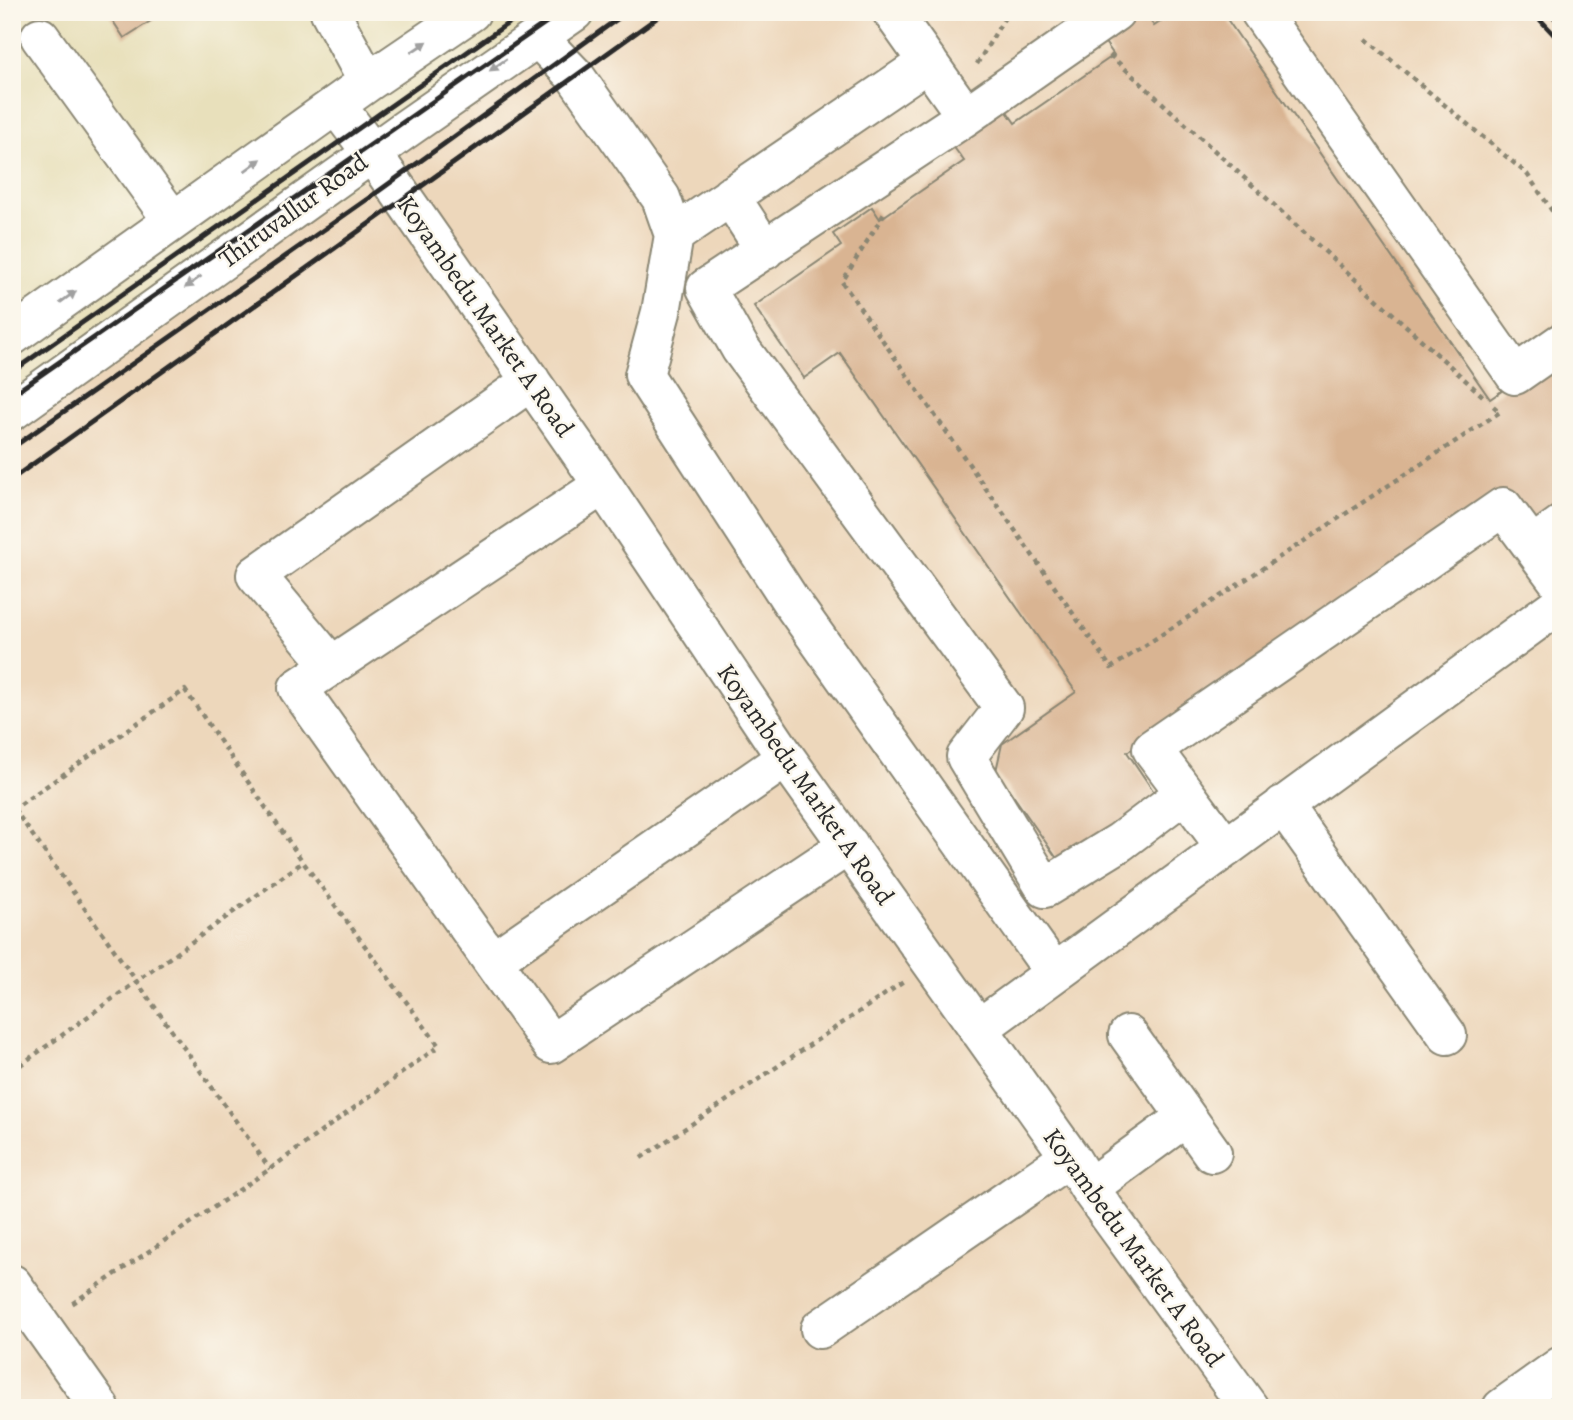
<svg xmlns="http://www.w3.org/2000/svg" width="1573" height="1420" viewBox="0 0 1573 1420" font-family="Alegreya,serif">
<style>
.built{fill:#edd7bb}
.building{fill:#d9b492}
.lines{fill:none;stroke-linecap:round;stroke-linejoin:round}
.minor-casing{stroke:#8a8673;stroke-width:42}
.path{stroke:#8a8673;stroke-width:4.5;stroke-dasharray:5 5;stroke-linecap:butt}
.minor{stroke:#fff;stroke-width:38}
.rail{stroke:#2b2b2b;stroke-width:5}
.oneway{fill:#a0a0a0}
.labels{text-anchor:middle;stroke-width:5;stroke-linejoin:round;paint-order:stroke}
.street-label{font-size:26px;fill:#2b2b2b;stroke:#fbf7ec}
</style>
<rect width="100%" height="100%" fill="#fbf7ec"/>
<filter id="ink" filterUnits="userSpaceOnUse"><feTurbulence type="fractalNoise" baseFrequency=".0143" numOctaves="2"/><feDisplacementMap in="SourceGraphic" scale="14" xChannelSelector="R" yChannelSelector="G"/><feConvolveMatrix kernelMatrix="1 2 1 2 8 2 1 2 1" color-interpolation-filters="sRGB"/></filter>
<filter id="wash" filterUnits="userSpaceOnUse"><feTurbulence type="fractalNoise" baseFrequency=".00686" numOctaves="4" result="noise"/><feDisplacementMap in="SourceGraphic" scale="28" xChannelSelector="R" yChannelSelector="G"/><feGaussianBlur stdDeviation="1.57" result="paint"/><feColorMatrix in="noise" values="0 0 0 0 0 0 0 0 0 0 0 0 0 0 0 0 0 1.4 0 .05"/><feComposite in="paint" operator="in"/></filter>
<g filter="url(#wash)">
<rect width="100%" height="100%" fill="#e8e0bb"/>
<!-- built -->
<path class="built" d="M 602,12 L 1561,12 L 1561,1370 L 1505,1408 L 12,1408 L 12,435 L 298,224 Z"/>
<g id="blocks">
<!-- building -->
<path class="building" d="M 107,12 L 154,12 L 157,17 L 124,38 Z
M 1175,12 L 1222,12 L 1490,399 L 1561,350 L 1561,516 L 1537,534 L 1506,496 L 1127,752 L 1158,798 L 1058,860 L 996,771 L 1002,744 L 1076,692 L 840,353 L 804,378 L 754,306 L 841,246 L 833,234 L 872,207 L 880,219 L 964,161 L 950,142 L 1003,106 L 1015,123 L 1114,55 L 1104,41 L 1145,13 L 1154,26 Z"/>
</g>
</g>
<g filter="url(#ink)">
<use href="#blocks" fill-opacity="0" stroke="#8a8673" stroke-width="2"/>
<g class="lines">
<!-- minor casing -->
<g class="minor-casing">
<path id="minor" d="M 330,12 L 368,82
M 892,12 L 966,116
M 1115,12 L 966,116 L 706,288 L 740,348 L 1004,708 L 966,757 L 1045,888 L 1120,842 L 1185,793 L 1152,749 L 1503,507 L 1561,585
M 1260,12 L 1515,375 L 1561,343
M 40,37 L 173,221
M 537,37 L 575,76 L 661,198 L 674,235 L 661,312 L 644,375 L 792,603 L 1054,972
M 336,105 L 372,153 L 603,485 L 786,758 L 1070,1157 L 1089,1188 L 1249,1408
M 730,196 L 765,250
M 674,235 L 928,62
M 12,336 L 368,82 L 471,12
M 12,411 L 403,131 L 574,12
M 603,485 L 298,688 L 551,1044 L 849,845
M 1532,546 L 1561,525
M 332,666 L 256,575 L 531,381
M 1185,793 L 1226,848
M 1283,805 L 1447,1035
M 493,961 L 786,758
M 978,1029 L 1561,603
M 1128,1035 L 1212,1153
M 1089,1188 L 1186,1117
M 12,1284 L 100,1408
M 820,1329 L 1070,1157
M 1502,1408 L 1561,1366"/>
</g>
<!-- path -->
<path class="path" d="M 1366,39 L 1527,174 L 1561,224
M 1110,55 L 1486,399
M 977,64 L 1008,12
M 884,214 L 842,282 L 1111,668 L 1500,412 L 1492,405
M 14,809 L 270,1169
M 12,810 L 185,690 L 303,862
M 12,1071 L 303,862 L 439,1046 L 270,1169 L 70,1305
M 641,1158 L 905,981"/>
<!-- minor -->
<use href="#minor" class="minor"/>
<!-- rail -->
<path class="rail" d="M 1533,12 L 1561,42
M 1549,12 L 1561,24
M 12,372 L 524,12
M 12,395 L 561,12
M 12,448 L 376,193 L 627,12
M 12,479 L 665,12"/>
</g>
<!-- one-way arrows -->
<defs><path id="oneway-solid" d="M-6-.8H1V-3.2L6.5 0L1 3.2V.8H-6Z" transform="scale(1.75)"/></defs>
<g class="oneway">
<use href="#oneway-solid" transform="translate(419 47) rotate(-34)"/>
<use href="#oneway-solid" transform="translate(498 65) rotate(145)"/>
<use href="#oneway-solid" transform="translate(253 165) rotate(-36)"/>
<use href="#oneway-solid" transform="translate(193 282) rotate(144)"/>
<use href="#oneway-solid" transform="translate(68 297) rotate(-36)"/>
</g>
</g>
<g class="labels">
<!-- street labels -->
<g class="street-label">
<text transform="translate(293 210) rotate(-36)" y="9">Thiruvallur Road</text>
<text transform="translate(486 316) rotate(55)" y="9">Koyambedu Market A Road</text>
<text transform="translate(806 784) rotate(55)" y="9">Koyambedu Market A Road</text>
<text transform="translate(1134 1247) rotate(54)" y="9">Koyambedu Market A Road</text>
</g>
</g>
<!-- margin -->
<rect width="1573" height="1420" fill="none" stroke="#fbf7ec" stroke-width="42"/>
</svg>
